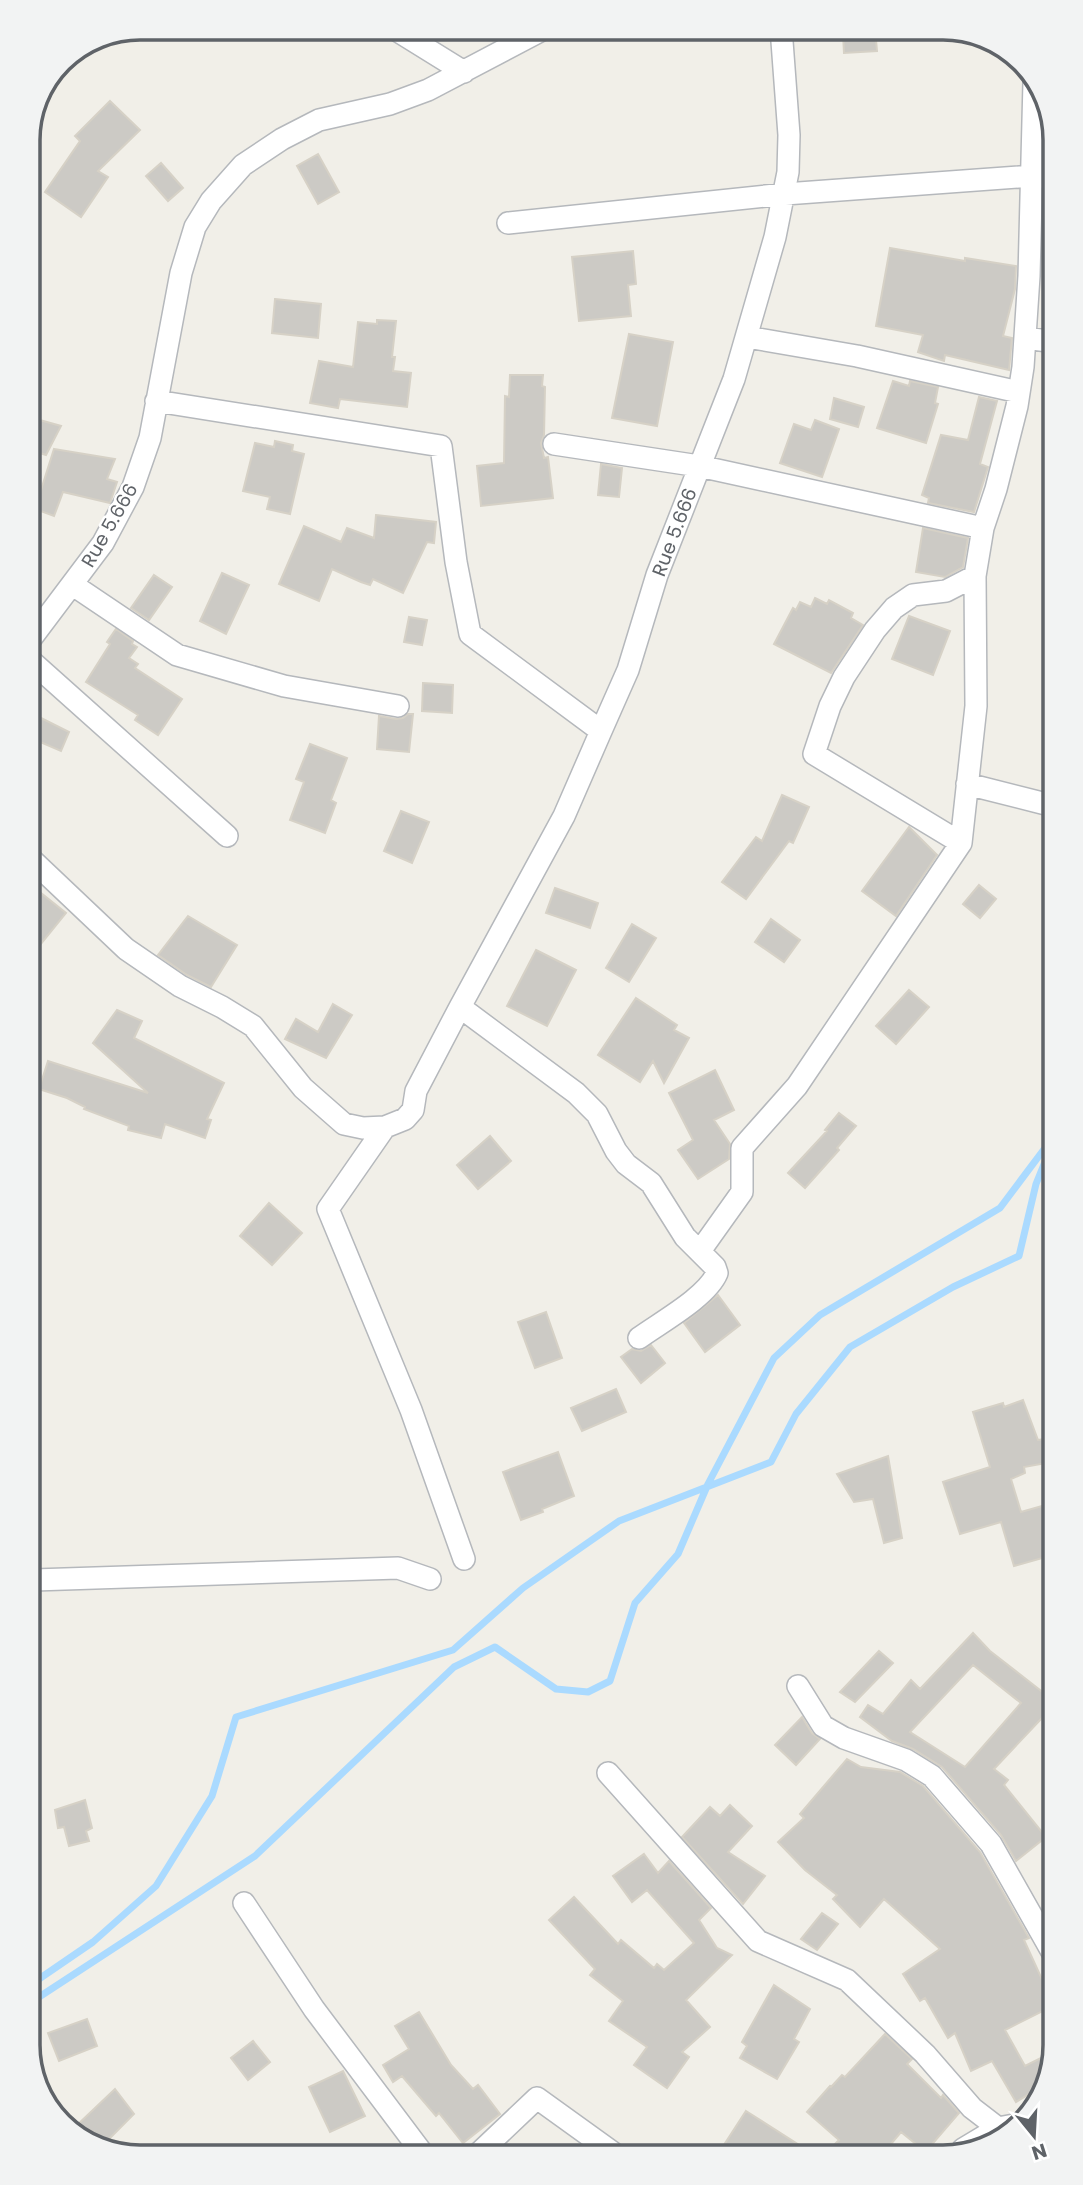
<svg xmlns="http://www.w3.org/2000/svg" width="1083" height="2185" viewBox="0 0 1083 2185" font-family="Poppins,sans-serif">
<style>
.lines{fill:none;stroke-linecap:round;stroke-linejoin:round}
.stream{stroke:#aadaff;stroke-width:7}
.building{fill:#cccac5;stroke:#d6d1c6;stroke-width:2;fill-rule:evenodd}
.minor-casing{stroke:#b5b8bc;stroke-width:24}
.minor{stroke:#fff;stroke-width:21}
.labels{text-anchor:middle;stroke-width:5;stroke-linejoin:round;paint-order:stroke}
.street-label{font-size:19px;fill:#5f6368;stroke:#fff}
.rim{fill:none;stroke:#5f6368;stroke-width:3.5}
</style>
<rect width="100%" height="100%" fill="#f1efe8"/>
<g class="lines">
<!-- stream -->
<path class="stream" d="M 36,1981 L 93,1942 L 156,1886 L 212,1796 L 236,1717 L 453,1650 L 523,1588 L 619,1521 L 771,1462 L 796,1414 L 850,1347 L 953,1287 L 1019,1256 L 1036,1184 L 1051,1147
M 36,1999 L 255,1856 L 454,1667 L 495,1647 L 556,1689 L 588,1692 L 610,1681 L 635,1603 L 678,1554 L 708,1484 L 774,1358 L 820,1315 L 1000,1208 L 1051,1140"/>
</g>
<!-- building -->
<path class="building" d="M 852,28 L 875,28 L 877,51 L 844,53 L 843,34 L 852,33 Z
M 110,101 L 140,130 L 98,171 L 108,177 L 81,217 L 45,192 L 80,141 L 75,136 Z
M 318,154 L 339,192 L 318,204 L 297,166 Z
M 161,163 L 183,188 L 168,201 L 146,176 Z
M 890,248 L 965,261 L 965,258 L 1016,266 L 1015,289 L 1003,336 L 1012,338 L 1009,370 L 945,355 L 944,361 L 918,352 L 923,335 L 876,326 Z
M 633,251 L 636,284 L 628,285 L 631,316 L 579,321 L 572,257 Z
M 275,299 L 321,304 L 318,338 L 272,333 Z
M 377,320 L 396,321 L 392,357 L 395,357 L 393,371 L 411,373 L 407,407 L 340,399 L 338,408 L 310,403 L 319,361 L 353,367 L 358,322 L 377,324 Z
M 629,334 L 673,342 L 657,426 L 612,418 Z
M 510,375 L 543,375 L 542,386 L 545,387 L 544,435 L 541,443 L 544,458 L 548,457 L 553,498 L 481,506 L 477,466 L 504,463 L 505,396 L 509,397 Z
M 893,381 L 909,386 L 910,381 L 938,387 L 935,403 L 938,404 L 926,443 L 877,428 Z
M 979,397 L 997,401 L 980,464 L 988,467 L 974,512 L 928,503 L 929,498 L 922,495 L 941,435 L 968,440 Z
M 834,398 L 864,407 L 858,427 L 830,419 Z
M 29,417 L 61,426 L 46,455 L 30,450 Z
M 815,420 L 839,429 L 822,477 L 780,463 L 794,424 L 811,430 Z
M 275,441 L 293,445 L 292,451 L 304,454 L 290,514 L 267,509 L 270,497 L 243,491 L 255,443 L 274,447 Z
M 54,449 L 115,459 L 107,479 L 117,482 L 110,503 L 63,492 L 54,516 L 35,509 Z
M 601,464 L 622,468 L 619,497 L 598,495 Z
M 376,515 L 436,522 L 434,543 L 427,542 L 403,593 L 373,579 L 370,585 L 361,582 L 332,569 L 319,601 L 279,584 L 304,526 L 341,542 L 347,528 L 374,538 Z
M 923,528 L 968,538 L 963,567 L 945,577 L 916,572 Z
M 222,573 L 249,585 L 226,634 L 200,621 Z
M 154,575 L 172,587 L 149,620 L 131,608 Z
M 815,598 L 827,604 L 829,600 L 853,613 L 851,618 L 863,625 L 831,673 L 774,644 L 793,608 L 796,610 L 800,602 L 811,607 Z
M 909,616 L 950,631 L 933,675 L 892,659 Z
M 409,617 L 427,620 L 422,645 L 404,642 Z
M 116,629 L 133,641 L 132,644 L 137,647 L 129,658 L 138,664 L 135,668 L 182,699 L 158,735 L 135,720 L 138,715 L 86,682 L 110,644 L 107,642 Z
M 423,683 L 453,685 L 452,713 L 422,711 Z
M 31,713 L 69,732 L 61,751 L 31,738 Z
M 408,714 L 413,714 L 409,752 L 377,749 L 379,716 L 396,719 L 403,718 Z
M 310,744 L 347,758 L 331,800 L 336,803 L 325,833 L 290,820 L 304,782 L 296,779 Z
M 782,795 L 809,807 L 793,843 L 789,841 L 746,899 L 722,882 L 756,837 L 762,841 Z
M 401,811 L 429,822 L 412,863 L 384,851 Z
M 909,827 L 937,855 L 896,916 L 862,891 Z
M 31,885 L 66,913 L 32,955 L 32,914 Z
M 979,885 L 996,899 L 980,918 L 963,904 Z
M 555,888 L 598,903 L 590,928 L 546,913 Z
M 188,916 L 237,945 L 211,987 L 187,975 L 158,955 Z
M 771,919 L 800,940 L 784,962 L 755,942 Z
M 632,924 L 656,938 L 629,982 L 606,968 Z
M 536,950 L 576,970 L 547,1026 L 507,1006 Z
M 909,990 L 929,1007 L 896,1044 L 876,1026 Z
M 636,998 L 677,1025 L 674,1030 L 689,1038 L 664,1083 L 653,1061 L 640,1082 L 598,1055 Z
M 333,1004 L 352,1015 L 326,1058 L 285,1039 L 296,1019 L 318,1032 Z
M 117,1010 L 142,1021 L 134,1038 L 224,1083 L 207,1119 L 211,1120 L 205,1138 L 165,1124 L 161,1138 L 128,1130 L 129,1126 L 84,1109 L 85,1107 L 67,1098 L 39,1089 L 48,1061 L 148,1093 L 93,1043 Z
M 715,1070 L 734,1110 L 714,1120 L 730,1144 L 729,1159 L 698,1179 L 678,1150 L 693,1140 L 669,1093 Z
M 839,1113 L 856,1126 L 837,1148 L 839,1150 L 805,1188 L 788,1173 L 827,1131 L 825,1130 Z
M 490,1136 L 511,1161 L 478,1189 L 457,1165 Z
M 269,1203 L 302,1233 L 272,1265 L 240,1236 Z
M 718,1295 L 740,1325 L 705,1352 L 684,1323 Z
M 546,1312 L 562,1358 L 535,1368 L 518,1322 Z
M 651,1345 L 665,1363 L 641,1383 L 621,1357 L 632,1349 L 641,1351 Z
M 616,1389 L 626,1412 L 582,1431 L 571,1408 Z
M 1023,1400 L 1038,1440 L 1052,1438 L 1052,1462 L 1024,1467 L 1025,1473 L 1011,1479 L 1021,1512 L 1049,1504 L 1053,1519 L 1053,1555 L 1014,1566 L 1001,1522 L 960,1534 L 943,1482 L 990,1467 L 973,1412 L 1003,1403 L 1004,1407 Z
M 558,1452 L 574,1496 L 542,1509 L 543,1512 L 521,1520 L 503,1472 Z
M 888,1456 L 902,1538 L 884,1543 L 873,1499 L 854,1502 L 837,1474 Z
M 973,1633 L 990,1651 L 1054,1701 L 1041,1719 L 994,1769 L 1008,1780 L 1004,1785 L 1046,1837 L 1016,1861 L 1001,1835 L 942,1767 L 913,1749 L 892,1741 L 860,1717 L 868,1705 L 883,1714 L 911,1680 L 920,1689 ZM 973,1665 L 1021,1703 L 965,1767 L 910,1732 Z
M 879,1651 L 893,1663 L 855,1702 L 840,1692 Z
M 802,1717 L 812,1733 L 820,1739 L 796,1765 L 775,1745 Z
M 847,1759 L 861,1767 L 900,1772 L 923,1786 L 980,1852 L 1029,1938 L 1024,1940 L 1045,1986 L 1055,1981 L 1055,2005 L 1005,2030 L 1025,2066 L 1053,2052 L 1042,2086 L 1016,2102 L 992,2061 L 971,2071 L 955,2033 L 948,2038 L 925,1998 L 920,2001 L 903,1974 L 940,1949 L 884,1899 L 860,1927 L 833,1899 L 837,1895 L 805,1870 L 778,1842 L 804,1818 L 800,1814 Z
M 85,1800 L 92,1828 L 86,1831 L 89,1841 L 69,1846 L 64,1827 L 58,1828 L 55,1810 Z
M 730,1805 L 752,1826 L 728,1852 L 765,1876 L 743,1904 L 682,1837 L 710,1807 L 720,1816 Z
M 644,1854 L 658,1873 L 669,1861 L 711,1908 L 699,1920 L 717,1948 L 732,1955 L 686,2000 L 710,2027 L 682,2052 L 689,2057 L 667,2088 L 634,2065 L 647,2047 L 609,2021 L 623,2001 L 590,1975 L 595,1969 L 549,1920 L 574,1897 L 618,1944 L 621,1940 L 654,1968 L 657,1964 L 664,1970 L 694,1943 L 647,1890 L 632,1902 L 613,1876 Z
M 822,1913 L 838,1924 L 817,1950 L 801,1939 Z
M 774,1985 L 810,2009 L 794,2039 L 799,2042 L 777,2079 L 740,2058 L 747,2046 L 742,2042 Z
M 419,2012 L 451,2065 L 473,2089 L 478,2085 L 500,2114 L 463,2143 L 439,2113 L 436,2116 L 402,2076 L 393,2082 L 383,2065 L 409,2049 L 395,2026 Z
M 87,2019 L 97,2046 L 59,2061 L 48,2033 Z
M 885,2034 L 912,2059 L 907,2064 L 941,2098 L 943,2095 L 959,2113 L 928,2149 L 922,2149 L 901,2132 L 886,2150 L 829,2150 L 839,2140 L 807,2112 L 830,2086 L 831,2087 L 842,2075 L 845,2077 Z
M 253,2041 L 270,2062 L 248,2080 L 231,2058 Z
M 343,2071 L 365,2116 L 330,2132 L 309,2087 Z
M 115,2089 L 134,2114 L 102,2146 L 91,2142 L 75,2127 Z
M 746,2111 L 807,2150 L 720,2151 Z"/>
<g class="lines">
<!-- minor casing -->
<g class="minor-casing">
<path id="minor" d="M 393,28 L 464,72
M 508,223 L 785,194 L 1032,176 L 1047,177
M 747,337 L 857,356 L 1019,392
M 1025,338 L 1048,341
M 156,401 L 441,446 L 456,562 L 470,634 L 601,731
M 554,444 L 699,466 L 983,528
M 73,585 L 177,655 L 284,686 L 398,706
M 30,640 L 103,543 L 133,487 L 150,438 L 181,273 L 195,227 L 211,201 L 243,165 L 282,139 L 319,120 L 390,104 L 428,90 L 546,28
M 30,660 L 227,836
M 967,784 L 1050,805
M 961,843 L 814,754 L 830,706 L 844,677 L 875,630 L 894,608 L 913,595 L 946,591 L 975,576
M 31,859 L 126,949 L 180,986 L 222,1007 L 253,1026 L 303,1088 L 344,1124 L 363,1128 L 385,1127 L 405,1119 L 413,1110 L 416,1091 L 460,1007 L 564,816 L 601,731 L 628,670 L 657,575 L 734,379 L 775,237 L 788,172 L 789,135 L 781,28
M 460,1007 L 576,1093 L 597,1114 L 616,1151 L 626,1164 L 651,1183 L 685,1237 L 715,1267 L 717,1273 C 707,1297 661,1322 639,1338
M 385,1127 L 328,1209 L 411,1410 L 464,1559
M 700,1251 L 742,1192 L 742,1148 L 797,1086 L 961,843 L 976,706 L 975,576 L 983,528 L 996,489 L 1017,406 L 1023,367 L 1029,276 L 1034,82
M 34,1580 L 398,1568 L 430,1579
M 798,1686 L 823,1726 L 844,1738 L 906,1760 L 932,1776 L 991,1844 L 1055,1957
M 608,1773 L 758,1941 L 847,1980 L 925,2054 L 972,2108 L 998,2128
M 244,1903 L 314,2009 L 423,2154
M 963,2149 L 998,2128 L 1014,2125
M 479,2153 L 537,2098 L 612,2152"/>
</g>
<!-- minor -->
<use href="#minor" class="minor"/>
</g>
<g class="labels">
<!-- street labels -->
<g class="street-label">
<text transform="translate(109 525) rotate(-60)" y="7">Rue 5.666</text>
<text transform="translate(674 532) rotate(-69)" y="7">Rue 5.666</text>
</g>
</g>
<!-- crop -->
<path d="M0 0H1083V2185H0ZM140 40H943A100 100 0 0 1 1043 140V2045A100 100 0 0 1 943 2145H140A100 100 0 0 1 40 2045V140A100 100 0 0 1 140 40Z" fill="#f2f3f3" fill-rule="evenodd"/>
<path class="rim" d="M140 40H943A100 100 0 0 1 1043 140V2045A100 100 0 0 1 943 2145H140A100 100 0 0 1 40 2045V140A100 100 0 0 1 140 40Z"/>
<!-- north arrow -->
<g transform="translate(1034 2136) rotate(162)" stroke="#ffffff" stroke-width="5" paint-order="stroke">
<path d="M0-5L12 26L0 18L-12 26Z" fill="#5f6368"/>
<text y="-10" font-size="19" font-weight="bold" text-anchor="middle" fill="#5f6368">N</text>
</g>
</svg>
